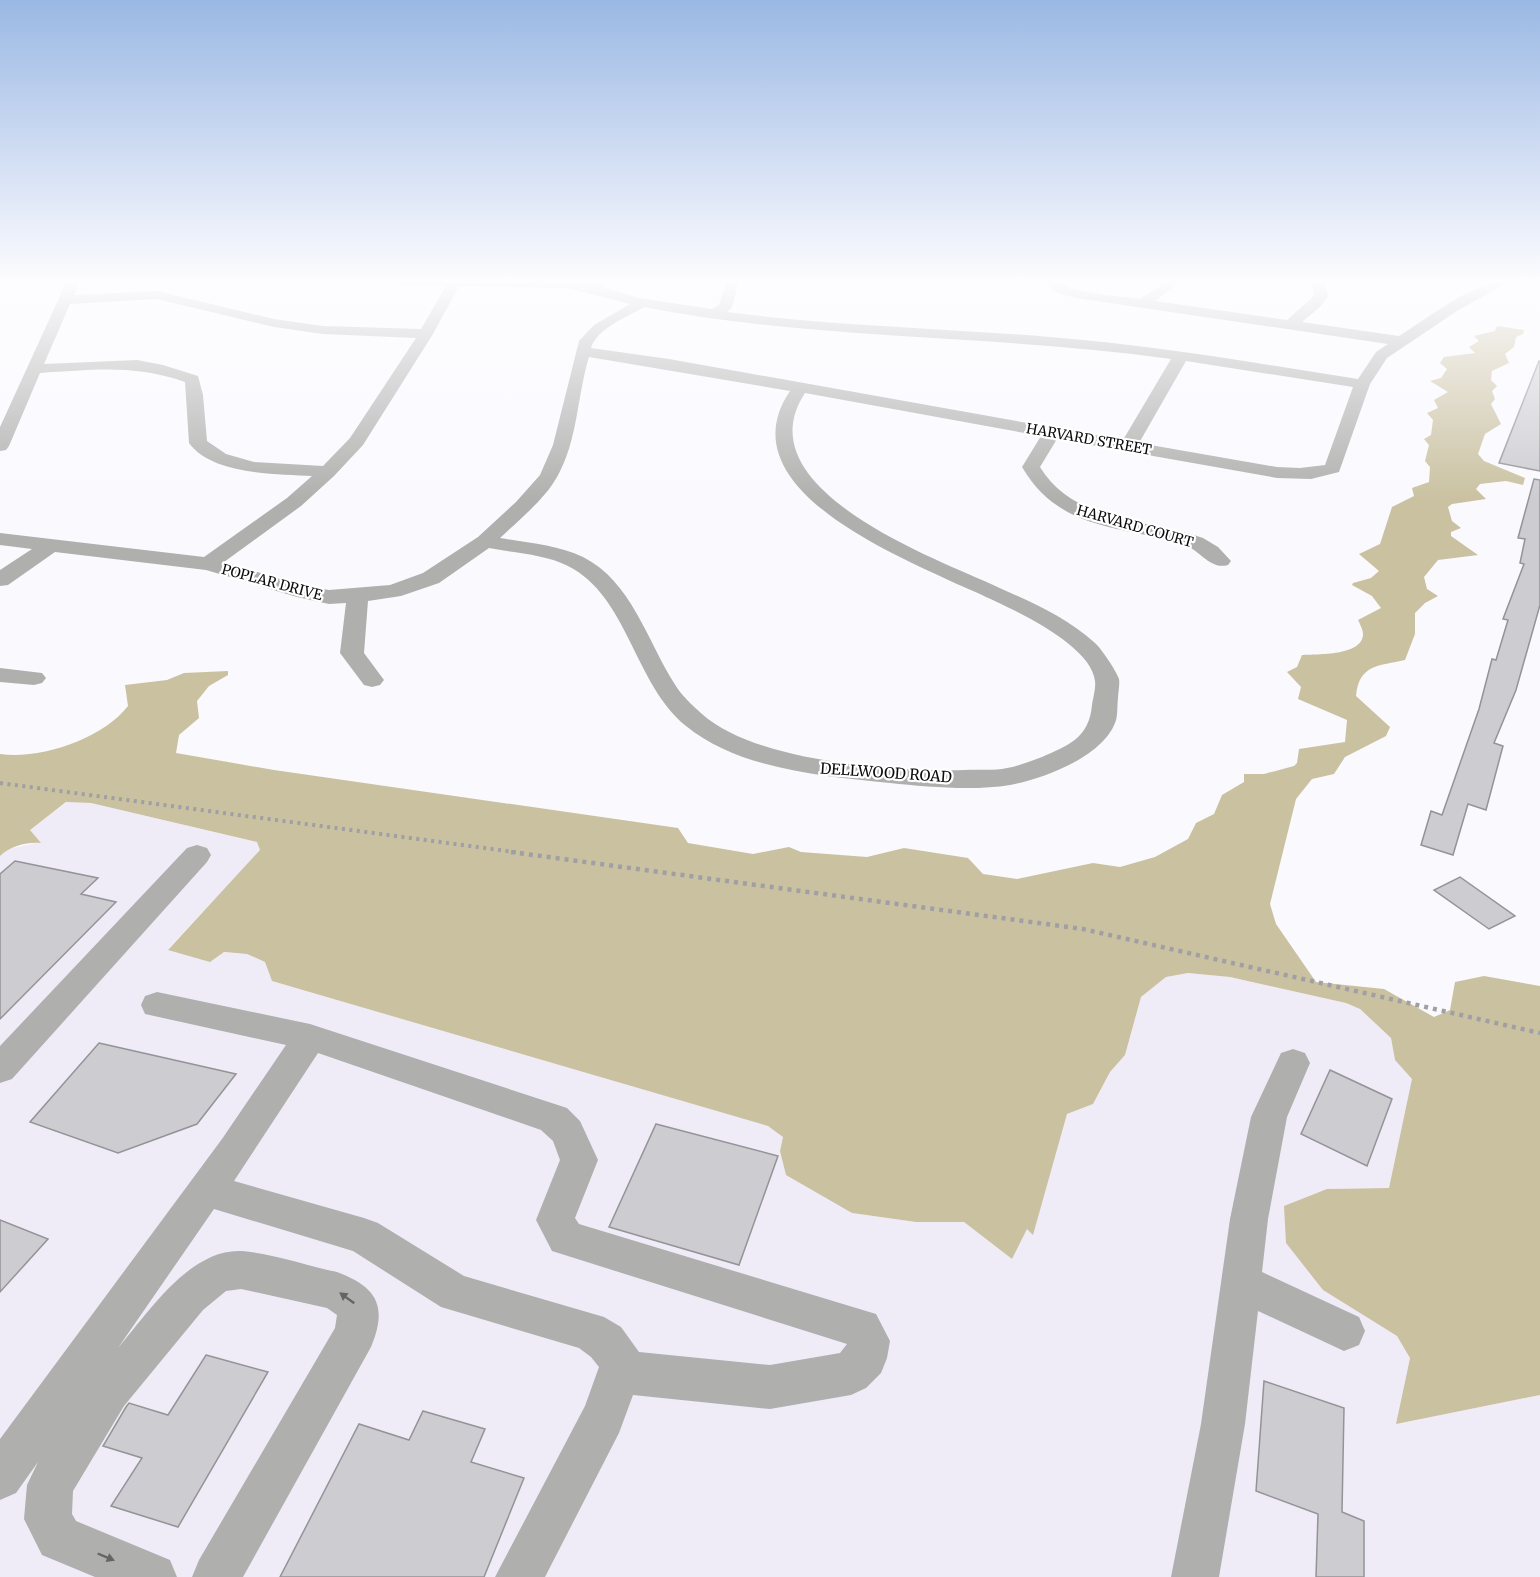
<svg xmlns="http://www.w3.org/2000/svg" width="1540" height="1577" viewBox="0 0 1540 1577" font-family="Merriweather,serif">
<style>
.built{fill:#efecf8}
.forest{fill:#c9c1a0}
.building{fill:#cdccd0;stroke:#949397;stroke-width:1.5}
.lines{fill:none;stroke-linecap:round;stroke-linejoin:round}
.path-far1{stroke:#a09fa3;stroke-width:4;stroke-dasharray:3 4.5;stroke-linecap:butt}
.path{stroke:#a09fa3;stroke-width:4.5;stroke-dasharray:4 5;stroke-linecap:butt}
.minor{fill:#afafad;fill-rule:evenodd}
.oneway{fill:#656565}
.labels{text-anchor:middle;stroke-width:4.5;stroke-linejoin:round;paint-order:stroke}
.far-street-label{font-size:14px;fill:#0b0b0c;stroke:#fff}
.street-label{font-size:15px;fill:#0b0b0c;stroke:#fff}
</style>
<rect width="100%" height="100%" fill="#faf9fe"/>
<!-- built -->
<path class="built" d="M 67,802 L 91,803 L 257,842 L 261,850 L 168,949 L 247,954 L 265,962 L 272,981 L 769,1126 L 783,1137 L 780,1151 L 851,1213 L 916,1222 L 964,1222 L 1012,1259 L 1027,1228 L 1033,1234 L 1067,1114 L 1093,1104 L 1110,1072 L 1125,1055 L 1141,997 L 1166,977 L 1188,973 L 1230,977 L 1346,1003 L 1360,1009 L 1391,1038 L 1395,1060 L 1413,1079 L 1389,1188 L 1327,1189 L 1323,1290 L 1397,1336 L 1410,1357 L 1396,1424 L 1540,1395 L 1540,1577 L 0,1577 L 0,856 L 9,849 L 40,842 L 29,830 Z"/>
<!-- forest -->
<path class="forest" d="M 1497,326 L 1524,330 L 1523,334 L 1516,337 L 1514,347 L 1505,354 L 1509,363 L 1492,371 L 1491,380 L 1497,386 L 1492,391 L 1495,399 L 1491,404 L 1501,424 L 1485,434 L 1478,454 L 1484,461 L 1525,478 L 1523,485 L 1506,481 L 1480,484 L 1476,489 L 1486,499 L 1452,504 L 1448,507 L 1452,521 L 1461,528 L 1451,532 L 1451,536 L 1478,555 L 1438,560 L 1424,577 L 1427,589 L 1438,596 L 1425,603 L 1415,613 L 1415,634 L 1405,660 C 1379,666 1359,664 1356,696 L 1390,727 L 1386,736 L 1345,757 L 1334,774 L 1312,779 L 1296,799 L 1270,904 L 1276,924 L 1316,982 L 1384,989 L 1434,1017 L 1450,1010 L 1455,982 L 1484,976 L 1540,986 L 1540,1395 L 1396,1424 L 1410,1358 L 1397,1336 L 1323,1290 L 1286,1243 L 1284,1206 L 1327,1189 L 1389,1188 L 1412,1079 L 1395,1060 L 1391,1038 L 1360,1009 L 1346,1003 L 1230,977 L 1188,973 L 1166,977 L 1141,997 L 1125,1055 L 1110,1072 L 1093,1104 L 1067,1114 L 1033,1235 L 1027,1229 L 1012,1259 L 964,1222 L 916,1222 L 852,1213 L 786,1175 L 780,1151 L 783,1137 L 768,1126 L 272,981 L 265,962 L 247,954 L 224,952 L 210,962 L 168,950 L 260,850 L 257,842 L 91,803 L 66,802 L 30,830 L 41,843 C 26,842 11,846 0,856 L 0,754 C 39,760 103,739 128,706 L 125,685 L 167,680 L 184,673 L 228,671 L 228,675 L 209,686 L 197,701 L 199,718 L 179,735 L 176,753 L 274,770 L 678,828 L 688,843 L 753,854 L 789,847 L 801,852 L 867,857 L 904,848 L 968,858 L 983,874 L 1017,879 L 1093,863 L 1120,867 L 1155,857 L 1188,839 L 1196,823 L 1214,814 L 1222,795 L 1244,782 L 1244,774 L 1264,774 L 1294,766 L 1297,763 L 1299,749 L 1345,742 L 1347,720 L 1298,699 L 1301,687 L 1287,672 L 1297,667 L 1302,655 C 1317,654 1363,656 1363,634 C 1363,630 1360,624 1358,620 L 1381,608 L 1372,596 L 1352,585 L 1353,583 L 1371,578 L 1379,571 L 1359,554 L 1380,544 L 1392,507 L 1414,496 L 1412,488 L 1429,482 L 1430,467 L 1425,461 L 1429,445 L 1424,439 L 1431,435 L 1433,420 L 1427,413 L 1438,408 L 1434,400 L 1448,392 L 1430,381 L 1441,378 L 1447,369 L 1440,363 L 1444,357 L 1475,353 L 1469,347 L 1479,341 L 1474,336 L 1495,331 Z"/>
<!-- building -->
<path class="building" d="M 1539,361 L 1540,361 L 1540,471 L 1499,463 Z
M 1534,479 L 1540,480 L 1540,605 L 1516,690 L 1494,743 L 1503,746 L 1486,810 L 1468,804 L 1453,855 L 1421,845 L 1431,811 L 1442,815 L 1479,709 L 1492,659 L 1496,660 L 1508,620 L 1503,619 L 1524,564 L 1520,563 L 1525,539 L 1518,538 Z
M 15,861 L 98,878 L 81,894 L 116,902 L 0,1019 L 0,874 Z
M 1460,877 L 1515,916 L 1489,929 L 1434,890 Z
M 99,1043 L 236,1074 L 197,1124 L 118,1153 L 30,1122 Z
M 1330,1070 L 1392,1099 L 1367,1166 L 1301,1134 Z
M 656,1124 L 778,1156 L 739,1265 L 609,1227 Z
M 0,1220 L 48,1239 L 0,1292 Z
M 206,1355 L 268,1372 L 178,1527 L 111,1506 L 142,1458 L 103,1446 L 126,1407 L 129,1403 L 168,1415 Z
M 1264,1381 L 1344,1408 L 1342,1512 L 1364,1521 L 1364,1577 L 1316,1577 L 1318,1514 L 1256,1491 Z
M 423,1411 L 485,1429 L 471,1462 L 524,1478 L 484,1577 L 280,1577 L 359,1424 L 409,1440 Z"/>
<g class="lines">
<!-- path-far1 -->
<path class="path-far1" d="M 0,783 L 522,853"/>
<!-- path -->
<path class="path" d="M 511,852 L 1083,929 L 1540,1033"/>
<!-- minor -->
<path class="minor" d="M 72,281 L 79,285 L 74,295 L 157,291 L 274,319 L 323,326 L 421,329 L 446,286 L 400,285 L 394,281 L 571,281 L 590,284 L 593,281 L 605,281 L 602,287 L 639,298 L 712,309 L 719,305 L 727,281 L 739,281 L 732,307 L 727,312 C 835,326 943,328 1050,337 C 1153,345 1255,363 1358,379 L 1376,352 L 1388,344 L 1076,298 L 1057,293 L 1046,283 L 1048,281 L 1060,281 C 1070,294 1121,296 1140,299 L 1167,281 L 1181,281 L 1155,301 L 1287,320 L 1314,296 L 1312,281 L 1324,281 L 1328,296 L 1321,306 L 1302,322 L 1399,336 C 1428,318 1476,279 1510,281 L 1457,311 L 1387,358 L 1370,384 L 1339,472 L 1311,479 L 1277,478 L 1057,439 L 1040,467 C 1074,523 1147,519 1203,538 L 1218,547 L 1231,561 L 1228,565 C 1210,570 1201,551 1185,545 C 1122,525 1060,532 1022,467 L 1041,436 L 805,393 C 743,487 929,556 991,584 C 1028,601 1064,615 1095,643 C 1101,648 1117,672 1119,679 C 1120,685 1118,693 1118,698 C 1117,706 1118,717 1115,723 C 1102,757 1043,779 1010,785 C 974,791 927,787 890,783 C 824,776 740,770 686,726 C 634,684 628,596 568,566 C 545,554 514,553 489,548 L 439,583 L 401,596 L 368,601 L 364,653 L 384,680 L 380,685 L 372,687 L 364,685 L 340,653 L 346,603 L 329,604 L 297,597 L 206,570 L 55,552 L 8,585 L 0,586 L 0,570 L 32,549 L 0,545 L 0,533 L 204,557 L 287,498 L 312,476 C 277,474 212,475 189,443 L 185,382 C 133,364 93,370 40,373 L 9,446 L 6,450 L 0,451 L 0,427 L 65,285 ZM 459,286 L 568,288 L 630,304 L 594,325 L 579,341 L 553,445 L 540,475 L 516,502 L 478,537 L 423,573 L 390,585 L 329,590 L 300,585 L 224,562 L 301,506 L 334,476 L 363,445 L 433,334 ZM 157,299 L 274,327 L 323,334 L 416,338 L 350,438 L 323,466 L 254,462 L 226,454 L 207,441 L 203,395 L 198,376 L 163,365 L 137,360 L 44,364 L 70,304 ZM 644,307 C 818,341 996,334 1171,359 L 1123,440 L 669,359 L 591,348 C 597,328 628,317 644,307 ZM 589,357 L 790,391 C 728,482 880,548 944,578 C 980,595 1090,637 1095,681 C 1096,688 1093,698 1092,705 C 1089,738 1069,745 1042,757 C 1031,761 1019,766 1007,768 C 994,771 978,769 965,770 C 894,772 756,762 702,714 C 692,705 680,694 674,683 C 647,640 631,581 583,557 C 558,545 528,543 500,538 C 519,520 544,500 557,477 C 578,440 577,396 589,357 ZM 1186,361 L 1353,387 L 1325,465 L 1300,468 L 1277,467 L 1139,443 Z
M 0,668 L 42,673 L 46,678 L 42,683 L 34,685 L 0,682 Z
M 197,845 L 207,848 L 211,855 L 207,862 L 12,1079 L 0,1083 L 0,1046 L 187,848 Z
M 157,992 L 310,1024 L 567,1108 L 580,1121 L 598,1160 L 575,1218 L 579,1224 L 876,1314 L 890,1341 L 887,1358 L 881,1373 L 866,1388 L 851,1395 L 770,1409 L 633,1395 L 619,1433 L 545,1577 L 495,1577 L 585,1406 L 599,1367 L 591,1357 L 579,1348 L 441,1307 L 353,1251 L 214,1209 L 118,1348 C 148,1313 190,1248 242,1251 C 269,1253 309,1266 337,1272 C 377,1287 388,1306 371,1347 L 243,1577 L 192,1577 L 199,1560 L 335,1328 L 337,1315 L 327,1308 L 241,1289 L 226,1291 L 203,1310 L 124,1406 L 73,1491 L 72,1514 L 76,1521 L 170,1560 L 177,1577 L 95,1577 L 42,1555 L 24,1519 L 27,1485 L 38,1462 L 16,1493 L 0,1500 L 0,1439 L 222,1139 L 286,1045 L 145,1014 L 141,1005 L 145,996 ZM 318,1053 L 541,1130 L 553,1141 L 560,1160 L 536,1220 L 552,1251 L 847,1344 L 840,1353 L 770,1365 L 639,1352 L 621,1327 L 604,1317 L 464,1276 L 378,1223 L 364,1218 L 234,1181 Z
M 1293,1049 L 1305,1053 L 1310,1063 L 1287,1117 L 1268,1219 L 1262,1272 L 1359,1317 L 1365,1331 L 1359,1345 L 1344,1351 L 1258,1311 L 1245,1424 L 1219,1577 L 1171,1577 L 1201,1424 L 1230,1219 L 1251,1117 L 1281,1053 Z"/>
</g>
<!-- one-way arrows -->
<defs><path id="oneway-solid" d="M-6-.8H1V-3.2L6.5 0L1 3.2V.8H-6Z" transform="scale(1.5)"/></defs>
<g class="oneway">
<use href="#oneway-solid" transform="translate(347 1298) rotate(-144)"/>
<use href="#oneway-solid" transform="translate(106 1557) rotate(23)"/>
</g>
<!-- sky -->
<linearGradient id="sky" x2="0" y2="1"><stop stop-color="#9ab8e4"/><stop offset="0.56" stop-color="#fdfcff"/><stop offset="1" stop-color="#fdfcff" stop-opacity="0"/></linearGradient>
<rect width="1540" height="501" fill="url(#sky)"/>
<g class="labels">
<!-- far-street labels -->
<g class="far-street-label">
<text transform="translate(1089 439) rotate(10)" y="5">HARVARD STREET</text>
<text transform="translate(1135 526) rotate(16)" y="5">HARVARD COURT</text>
<text transform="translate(272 582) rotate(15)" y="5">POPLAR DRIVE</text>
</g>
<!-- street labels -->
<g class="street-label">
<text transform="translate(886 773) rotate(4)" y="5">DELLWOOD ROAD</text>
</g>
</g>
</svg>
